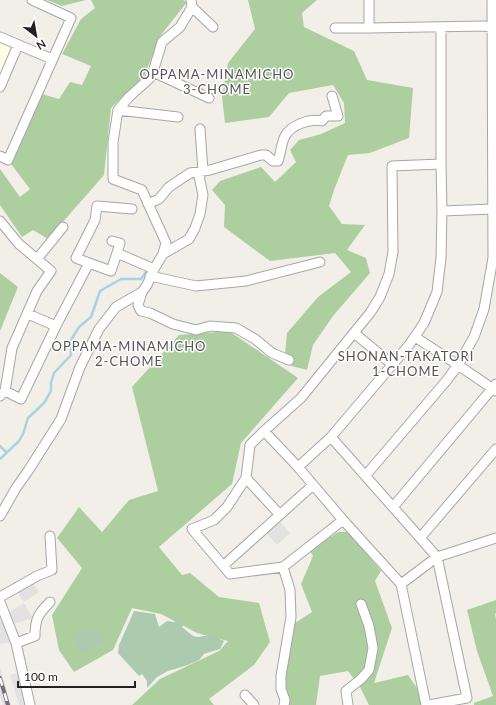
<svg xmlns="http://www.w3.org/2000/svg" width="496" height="705" viewBox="0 0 496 705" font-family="Lato,sans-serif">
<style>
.industrial{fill:#eadbe7}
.education{fill:#fefee6}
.forest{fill:#adcfa0}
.cemetery{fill:#abcab0}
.parking{fill:#e2e2e2}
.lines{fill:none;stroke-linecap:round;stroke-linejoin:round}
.stream{stroke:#acd2dd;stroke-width:2.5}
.minor-casing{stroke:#a6a6a6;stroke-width:11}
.minor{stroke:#fff;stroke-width:9}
.rail-casing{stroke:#707070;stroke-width:4}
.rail{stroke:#fff;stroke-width:2.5;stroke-dasharray:8;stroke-linecap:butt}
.labels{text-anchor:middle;stroke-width:3;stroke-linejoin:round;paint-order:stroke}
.neighbourhood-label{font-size:13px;letter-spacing:1px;fill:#555;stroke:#fff}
</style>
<rect width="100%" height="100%" fill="#f2efe9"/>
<!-- industrial -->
<path class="industrial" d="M 0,668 L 11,705 L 3,705 L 0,695 Z"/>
<!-- education -->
<path class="education" d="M 0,41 L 9,45 L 12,51 L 0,78 Z"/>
<!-- forest -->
<path class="forest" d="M 47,0 L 86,0 L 62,6 Z
M 91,0 L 183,0 L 187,2 L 161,35 L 144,76 L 111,108 L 104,175 L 48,239 L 33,230 L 22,237 L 0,205 L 0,169 L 20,197 L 30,189 L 11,164 L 42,94 L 59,99 L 70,82 L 82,85 L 91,66 L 62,54 L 81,19 L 95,8 Z
M 248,0 L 317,0 L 302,13 L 304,27 L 354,51 L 367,80 L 413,88 L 409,138 L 370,153 L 348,155 L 334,190 L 329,206 L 342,224 L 365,225 L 347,250 L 366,258 L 370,273 L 333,316 L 313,345 L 307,370 L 284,364 L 287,333 L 318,297 L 351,272 L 335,253 L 270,261 L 224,227 L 225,205 L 212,190 L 220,181 L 261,167 L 275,182 L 296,162 L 290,150 L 299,140 L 321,134 L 345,123 L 344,103 L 333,85 L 289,93 L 269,117 L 225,123 L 222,97 L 228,63 L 255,29 Z
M 0,273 L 18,287 L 0,331 Z
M 229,331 L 298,378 L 241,443 L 232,484 L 159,547 L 182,575 L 190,573 L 219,597 L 259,603 L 270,642 L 254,665 L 209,699 L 214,705 L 132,705 L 160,679 L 219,651 L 228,641 L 197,633 L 161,614 L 132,608 L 113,650 L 74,672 L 59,650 L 52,615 L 82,568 L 57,538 L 79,507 L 102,532 L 129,500 L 158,491 L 132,387 L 179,335 Z
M 338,532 L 348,532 L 381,571 L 375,581 L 392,628 L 374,683 L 408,675 L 417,688 L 421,705 L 369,705 L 360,687 L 348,671 L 320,676 L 316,705 L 288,705 L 285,680 L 295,623 L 312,612 L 301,584 L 313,556 L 310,551 Z
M 496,600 L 496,613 L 495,614 L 496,619 L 496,705 L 474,705 L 474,703 L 493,696 L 477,651 L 467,610 Z"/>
<!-- cemetery -->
<path class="cemetery" d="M 134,611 L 155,614 L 159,627 L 167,621 L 174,622 L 178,621 L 183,625 L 182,627 L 193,636 L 198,637 L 211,635 L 224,641 L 220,649 L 204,654 L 199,660 L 188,665 L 168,671 L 157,677 L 147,688 L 147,681 L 142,674 L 139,676 L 118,653 L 119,645 Z
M 86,629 L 99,631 L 104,641 L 83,654 L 73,636 Z"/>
<!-- parking -->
<path class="parking" d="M 279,521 L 290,533 L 277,545 L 266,533 Z
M 32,581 L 39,592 L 24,602 L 16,590 Z
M 24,603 L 33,618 L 13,624 L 8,613 Z
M 4,621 L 13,642 L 0,644 L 0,622 Z
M 21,672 L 27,705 L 19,705 L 10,675 Z"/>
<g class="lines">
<!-- stream -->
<path class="stream" d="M 0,446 L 6,452
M 0,459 L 19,441 L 23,434 L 28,418 L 44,403 L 51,391 L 51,383 L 54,373 L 71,355 L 71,340 L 79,327 L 91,317 L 100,291 L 121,279 L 141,279 L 146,272"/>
<!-- minor casing -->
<g class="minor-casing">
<path id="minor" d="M 369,0 L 369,28 L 484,26 L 496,28
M 192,7 L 213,27
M 335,28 L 369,28
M 0,37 L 52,59
M 153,72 L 209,98
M 0,87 L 18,45
M 118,110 L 178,117
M 0,156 L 8,160 L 71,18 L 32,0
M 148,204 L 159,199 L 169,187 L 190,173 L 210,170 L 261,155 L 266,155 L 273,161 L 278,161 C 281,153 281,144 285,136 C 291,125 310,118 322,121 L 326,116 L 338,116 L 332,96
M 442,211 L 493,209
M 0,221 L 19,244 L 51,271 L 37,291 L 12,348 L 5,391 L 0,396
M 112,241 L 120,243 L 117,253
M 163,254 L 189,239 L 195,228 L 200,214 L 203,195 L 199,176 L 203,171 L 200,129
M 37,259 L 63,227
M 89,263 L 111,271 L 117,253 L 154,269
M 150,276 L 196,286 L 246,281 L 320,262
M 142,292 L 138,305 L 141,311 L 150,313 L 173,324 L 196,330 L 210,326 L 236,328 L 255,339 L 272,353 L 289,360
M 28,314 L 56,326
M 354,333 L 393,365
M 415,337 L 458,365 L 496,391
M 5,391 L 21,399 L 56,326 L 89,263 L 76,258 L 95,220 L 97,206 L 132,209
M 264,431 L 298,467 L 343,520 L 401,584 L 426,705
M 331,437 L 437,557 L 467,698 L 429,705
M 298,467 L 331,437 L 409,345 L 424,323 L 437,292 L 441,258 L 442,211 L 441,164 L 441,27
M 366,475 L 447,380 L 458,365 L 474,337 L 484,309 L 493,258 L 492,0
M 246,478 L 280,515
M 393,507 L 496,384
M 0,516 L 16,488 L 28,471 L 61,419 L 80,367 L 99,329 L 116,307 L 142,292 L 147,285 L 154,269 L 163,254 L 166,243 L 142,190 L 113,179 L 113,142 L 118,110 L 129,97 L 149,79 L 153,72 L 162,42 L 180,27 L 192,7 L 191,0
M 343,520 L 283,567 L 230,574 L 192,529 L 214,520 L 227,507 L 246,478 L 250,445 L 264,431 L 301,398 L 370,313 L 380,297 L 389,274 L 393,252 L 392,166 L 441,164
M 420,538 L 496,449
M 224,565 L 313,485
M 283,567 L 290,590 L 291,617 L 281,676 L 281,689 L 285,700 L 284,705
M 401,584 L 437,557 L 496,538
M 0,597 L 37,576 L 52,570 L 50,536
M 0,602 L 16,643 L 30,705
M 16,643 L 35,636 C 35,619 38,614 50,602
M 245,695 L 254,705
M 348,705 L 346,691 L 361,679 L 369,670 L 373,648 L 369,626 L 361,604"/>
</g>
<!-- minor -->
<use href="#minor" class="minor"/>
<!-- rail casing -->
<g class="rail-casing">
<path id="rail" d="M 0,678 L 8,705"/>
</g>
<!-- rail -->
<use href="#rail" class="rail"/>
</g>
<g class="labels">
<!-- neighbourhood labels -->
<g class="neighbourhood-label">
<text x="217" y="79">OPPAMA-MINAMICHO<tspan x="217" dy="15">3-CHOME</tspan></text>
<text x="129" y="351">OPPAMA-MINAMICHO<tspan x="129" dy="15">2-CHOME</tspan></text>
<text x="406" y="361">SHONAN-TAKATORI<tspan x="406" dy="15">1-CHOME</tspan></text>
</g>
</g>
<!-- north arrow -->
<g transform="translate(36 36) rotate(149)" stroke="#ffffff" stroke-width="3" paint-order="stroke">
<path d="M0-3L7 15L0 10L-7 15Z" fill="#222222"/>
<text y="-6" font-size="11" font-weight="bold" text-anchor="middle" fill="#222222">N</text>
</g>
<!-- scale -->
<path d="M18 681v6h117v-6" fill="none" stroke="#222222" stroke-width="2"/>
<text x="24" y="681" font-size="12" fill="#222222" stroke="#ffffff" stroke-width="3" paint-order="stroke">100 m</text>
</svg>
